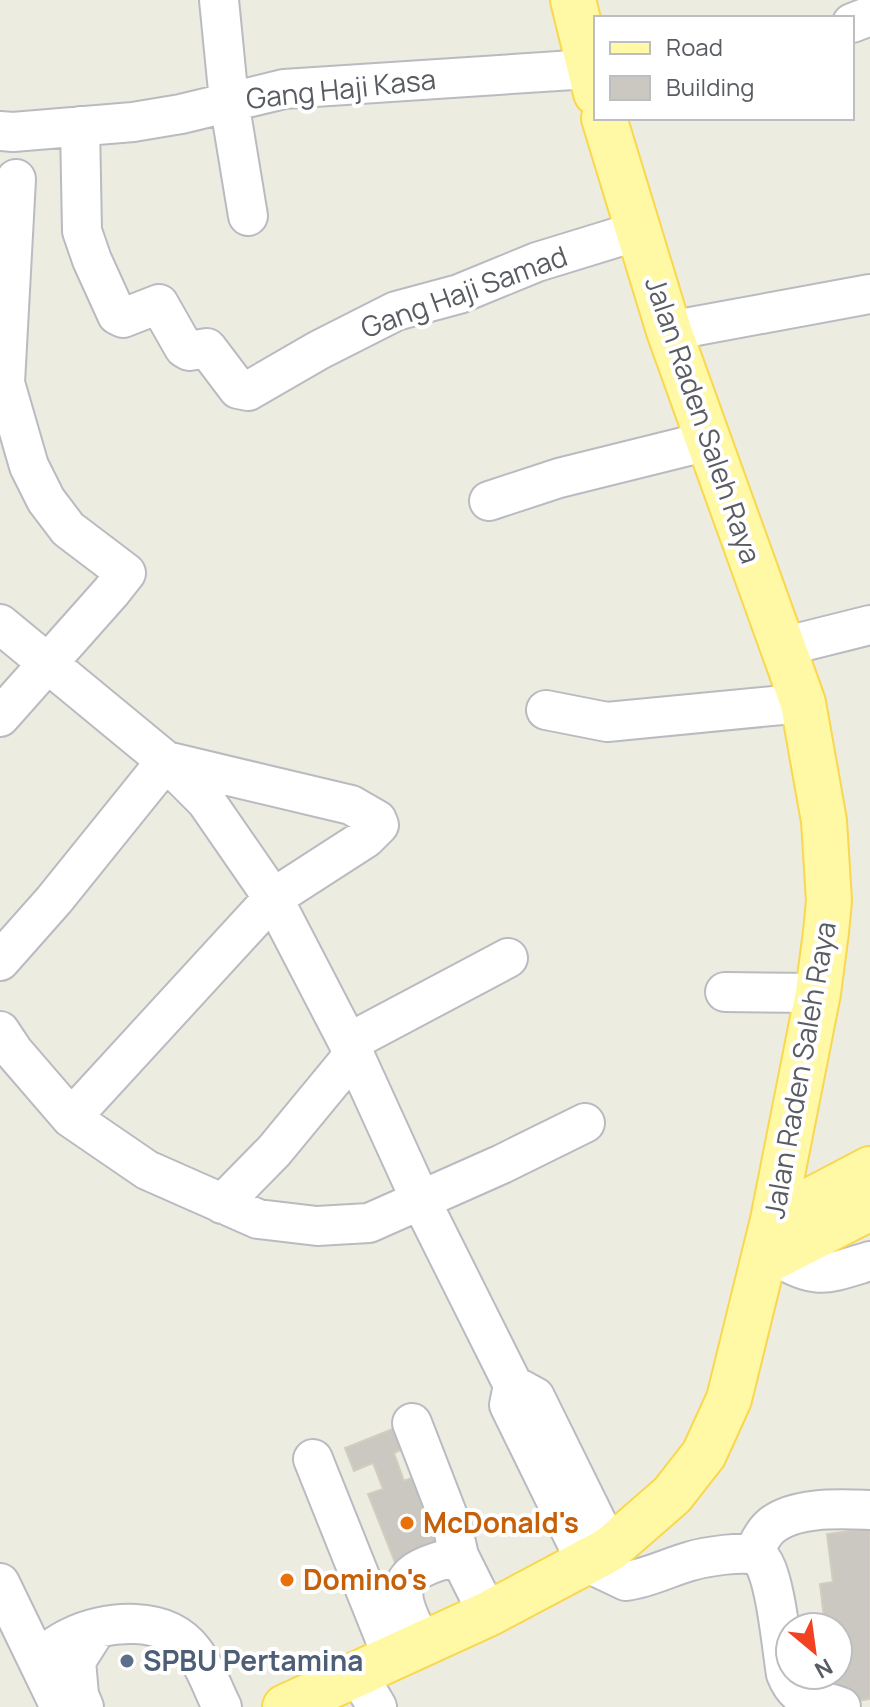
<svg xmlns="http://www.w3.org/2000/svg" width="870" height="1707" viewBox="0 0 870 1707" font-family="Manrope,sans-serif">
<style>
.building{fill:#cac8c0;stroke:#d2cebf;stroke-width:2}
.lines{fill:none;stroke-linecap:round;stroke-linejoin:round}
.minor-casing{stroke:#b9bbc1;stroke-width:42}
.major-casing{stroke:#f9d74e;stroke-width:48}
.minor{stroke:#fff;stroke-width:38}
.major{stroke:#fff8a4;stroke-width:44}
.food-dot{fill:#e8710a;stroke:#fff;stroke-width:3}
.service-dot{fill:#5c6f8a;stroke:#fff;stroke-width:3}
.labels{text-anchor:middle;stroke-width:8;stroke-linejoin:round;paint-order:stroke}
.street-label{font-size:28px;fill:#595d63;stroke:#fff}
.food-label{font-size:28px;font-weight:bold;fill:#c56008;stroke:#fff;text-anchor:start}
.service-label{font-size:28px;font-weight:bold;fill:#4e5e75;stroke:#fff;text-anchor:start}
</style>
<rect width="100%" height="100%" fill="#edece1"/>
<!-- building -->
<path class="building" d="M 395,1428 L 403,1449 L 394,1453 L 404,1481 L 416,1476 L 445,1552 L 398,1570 L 368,1494 L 383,1489 L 373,1463 L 354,1471 L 345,1448 Z
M 870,1528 L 870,1699 L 836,1704 L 832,1675 L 838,1675 L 838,1627 L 825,1627 L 820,1584 L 833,1582 L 827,1534 Z"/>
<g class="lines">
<!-- minor casing -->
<g class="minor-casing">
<path id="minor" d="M 219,0 L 229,101 L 248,216
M 852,23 L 870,16
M 80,126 L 82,231 L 92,260 L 117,315 L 123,318 L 159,304 L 184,348 L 189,351 L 207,348 L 238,389 L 248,391 L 319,350 L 396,311 L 459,294 L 537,262 L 638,231
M 0,131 L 13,132 L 133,122 L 181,114 L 284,89 L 589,69
M 669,331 L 870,294
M 489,501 L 559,478 L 708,441
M 0,624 L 166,761 L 206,801 L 273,898 L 354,1054 L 421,1201 L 513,1385 L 535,1397 L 610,1549
M 782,647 L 870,625
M 546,710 L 607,722 L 803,703
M 0,717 L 111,592 L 126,573 L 68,529 L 46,500 L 29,466 L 5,383 L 16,179
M 0,961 L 54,900 L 166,761 L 351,805 L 377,820 L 379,825 L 366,838 L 273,898 L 71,1118
M 725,992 L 818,993
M 0,1031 L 14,1052 L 71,1118 L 147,1170 L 258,1219 L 317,1226 L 369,1223 L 502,1164 L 585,1123
M 348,1043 L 508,958
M 222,1204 L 274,1151 L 354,1054
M 776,1256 C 816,1281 827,1274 870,1261
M 513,1385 L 509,1405 L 586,1562 L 626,1581 C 649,1578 669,1567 691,1561 C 704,1557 746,1550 758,1556 C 775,1566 782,1652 786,1674 C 798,1705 816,1696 841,1707
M 412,1423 L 453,1529 L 459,1556
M 313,1459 L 393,1659
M 753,1554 C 758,1545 762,1534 770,1527 C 793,1506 841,1509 870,1510
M 0,1583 L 60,1707
M 423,1645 C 393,1590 392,1571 459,1556 L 488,1614
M 38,1658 C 48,1652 58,1643 69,1638 C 107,1620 166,1614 194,1652 C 206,1667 213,1690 222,1707
M 358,1675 L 377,1707
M 84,1707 L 79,1695 L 76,1661 L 97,1628"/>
</g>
<!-- major casing -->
<g class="major-casing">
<path id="major" d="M 573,0 L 596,93
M 773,1220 L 870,1169
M 763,1263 L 870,1208
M 285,1707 L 488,1614 L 586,1562 L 610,1549 L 672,1495 L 704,1454 L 729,1399 L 773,1220 L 818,993 L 826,932 L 829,901 L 824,821 L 803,703 L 669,331 L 604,118"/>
</g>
<!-- minor -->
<use href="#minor" class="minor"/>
<!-- major -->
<use href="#major" class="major"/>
</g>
<!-- markers -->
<g class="food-dot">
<circle cx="407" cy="1523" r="8"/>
<circle cx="287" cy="1580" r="8"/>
</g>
<circle class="service-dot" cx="127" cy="1661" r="8"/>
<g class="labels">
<!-- street labels -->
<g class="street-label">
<text transform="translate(341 89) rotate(-6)" y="10">Gang Haji Kasa</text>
<text transform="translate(464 292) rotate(-20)" y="10">Gang Haji Samad</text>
<text transform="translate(703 420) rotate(71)" y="10">Jalan Raden Saleh Raya</text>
<text transform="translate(800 1070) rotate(-80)" y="10">Jalan Raden Saleh Raya</text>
</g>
<!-- food labels -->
<g class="food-label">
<text x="423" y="1533">McDonald's</text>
<text x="303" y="1590">Domino's</text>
</g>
<!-- service labels -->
<g class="service-label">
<text x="143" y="1671">SPBU Pertamina</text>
</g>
</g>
<!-- legend -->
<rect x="594" y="16" width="260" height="104" fill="#ffffff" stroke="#bdbec1" stroke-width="2"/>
<rect x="610" y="42" width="40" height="12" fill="#fff8a4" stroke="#bdbec1" stroke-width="2"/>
<text x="666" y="56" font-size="24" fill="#595d63">Road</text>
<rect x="610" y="76" width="40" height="24" fill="#cac8c0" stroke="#bdbec1" stroke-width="2"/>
<text x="666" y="96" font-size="24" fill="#595d63">Building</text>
<!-- north arrow -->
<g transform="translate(814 1651) rotate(151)"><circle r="38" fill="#ffffff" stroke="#bdbec1" stroke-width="2"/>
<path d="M0-6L14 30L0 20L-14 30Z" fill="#f34221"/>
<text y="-12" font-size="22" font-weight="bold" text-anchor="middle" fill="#595d63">N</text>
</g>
</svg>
